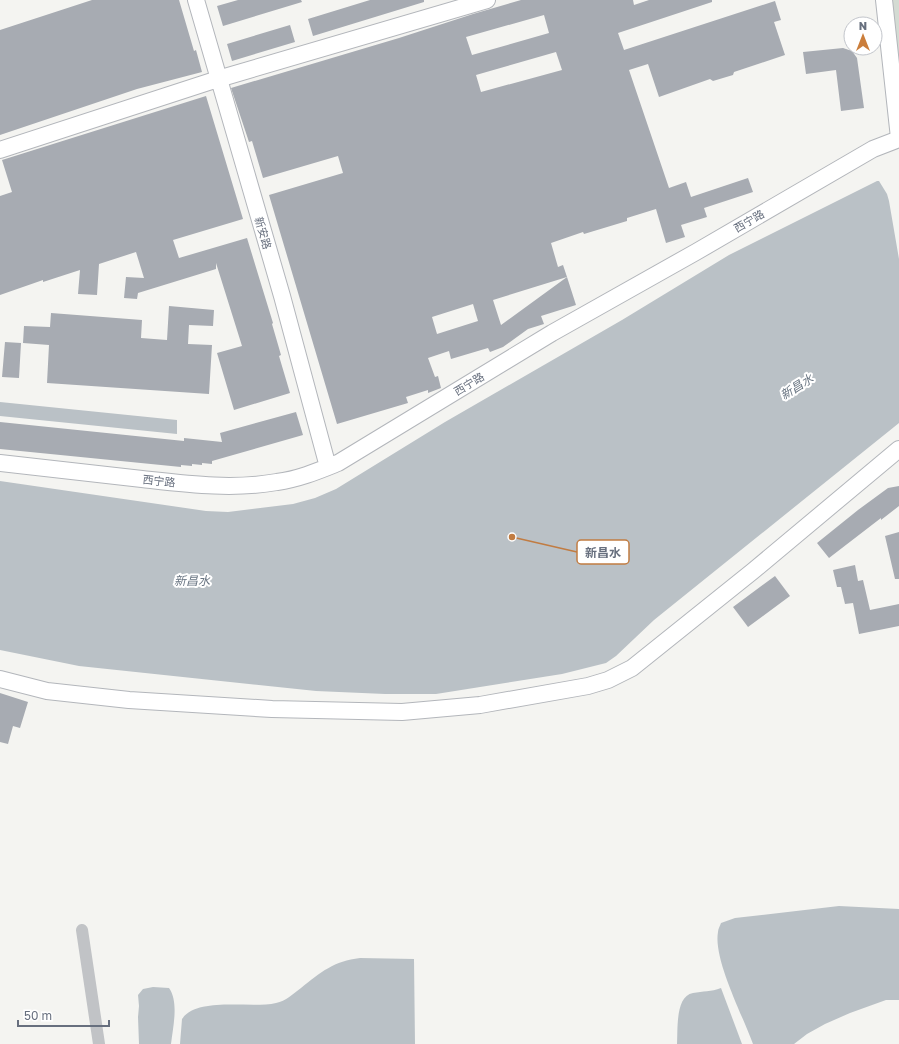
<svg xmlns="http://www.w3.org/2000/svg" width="899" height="1044" viewBox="0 0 899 1044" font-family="'Golos Text','Noto Sans SC',sans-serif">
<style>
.green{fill:#d4dbd3}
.water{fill:#bac1c6}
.building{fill:#a7abb2;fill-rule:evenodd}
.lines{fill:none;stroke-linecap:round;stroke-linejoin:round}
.secondary-casing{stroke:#b3b6bb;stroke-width:18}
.street{stroke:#c1c3c6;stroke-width:12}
.secondary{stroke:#fff;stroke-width:16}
.labels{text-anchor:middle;stroke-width:4;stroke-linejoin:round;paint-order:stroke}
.street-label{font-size:11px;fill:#676f7e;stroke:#fff}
.water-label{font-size:12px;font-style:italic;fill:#697582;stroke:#fff}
.leader{fill:none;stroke:#c17c42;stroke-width:1.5}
.callout-dot{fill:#c17c42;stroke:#fff;stroke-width:1.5}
.callout{fill:#fff;stroke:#c17c42;stroke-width:1.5}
.callout-label{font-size:12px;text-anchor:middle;font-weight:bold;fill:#676f7e}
</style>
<rect width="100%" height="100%" fill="#f4f4f1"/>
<!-- green -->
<path class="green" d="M 892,0 L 899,0 L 899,62 Z"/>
<!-- water -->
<path class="water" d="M 877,181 L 879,181 L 887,194 L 889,201 L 899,259 L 899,423 L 654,620 L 616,656 L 606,663 L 562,674 L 436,694 L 385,694 L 316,691 L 79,666 L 0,650 L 0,481 L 206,511 L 228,512 L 293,504 L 315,498 L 336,489 L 445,422 L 622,320 L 729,255 Z
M 0,402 L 177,420 L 177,434 L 0,416 Z
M 839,906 L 899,909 L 899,1000 L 886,1000 L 850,1013 L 825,1024 L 807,1034 L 794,1044 L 753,1044 C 743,1016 713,959 718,932 C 718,929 720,926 721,923 L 735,918 Z
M 360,958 L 414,959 L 415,1044 L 180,1044 L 182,1019 C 198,996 251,1009 276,1003 C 286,1001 293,994 301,988 C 321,972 334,961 360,958 Z
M 153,987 L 169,988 C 179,1002 173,1027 171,1044 L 139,1044 L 138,1017 L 139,1006 L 138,995 L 143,989 Z
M 721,988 L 742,1044 L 677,1044 C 678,1030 675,996 693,993 C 703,991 711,992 721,988 Z"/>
<!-- building -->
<path class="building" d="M 92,0 L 179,0 L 194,51 L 196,50 L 202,72 L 137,89 L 0,135 L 0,30 Z
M 238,0 L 301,0 L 302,2 L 223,26 L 217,6 Z
M 370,0 L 424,0 L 424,2 L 313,36 L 308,19 Z
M 521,0 L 633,0 L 634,5 L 649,0 L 712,0 L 712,2 L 618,33 L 624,50 L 775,1 L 781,20 L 774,22 L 785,55 L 734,72 L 733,75 L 713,81 L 710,79 L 659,97 L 648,64 L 629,70 L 669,188 L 686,182 L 691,197 L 748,178 L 753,192 L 704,208 L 707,217 L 681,225 L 685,237 L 666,243 L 656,209 L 627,218 L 627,221 L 584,234 L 583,232 L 551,243 L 558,267 L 563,265 L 567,277 L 493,300 L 501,325 L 567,277 L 576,305 L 541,316 L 544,324 L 528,329 L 503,347 L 490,352 L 488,348 L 451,359 L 449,351 L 428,358 L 435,377 L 438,376 L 441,388 L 428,393 L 428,390 L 406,397 L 408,403 L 337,424 L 269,195 L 343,173 L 338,156 L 263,178 L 252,141 L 249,142 L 231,88 L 399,38 L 473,14 ZM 544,15 L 549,33 L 472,55 L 466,37 ZM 556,52 L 562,70 L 481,92 L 476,75 ZM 473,304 L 478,321 L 437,334 L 432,317 Z
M 290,25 L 295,42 L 232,61 L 227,44 Z
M 843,48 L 852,51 L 857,58 L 864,108 L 841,111 L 836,70 L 806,74 L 803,52 Z
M 206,96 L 243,219 L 173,240 L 179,258 L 247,238 L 273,323 L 272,324 L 281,355 L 279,356 L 290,393 L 234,410 L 217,353 L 242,346 L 216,263 L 216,269 L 138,293 L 137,299 L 124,298 L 126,277 L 144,278 L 136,252 L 99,264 L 97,295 L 78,294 L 80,270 L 43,282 L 43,280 L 0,295 L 0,196 L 12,192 L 2,160 Z
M 169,306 L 214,310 L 213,326 L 189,325 L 188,344 L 212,345 L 209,394 L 47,383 L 49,345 L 23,343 L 24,326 L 50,327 L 51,313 L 142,320 L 141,338 L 167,340 Z
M 5,342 L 21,343 L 19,378 L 2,377 Z
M 296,412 L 303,435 L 212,461 L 212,464 L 202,463 L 202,465 L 192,464 L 192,466 L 181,465 L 181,467 L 0,449 L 0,422 L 184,441 L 184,438 L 222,442 L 220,433 Z
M 899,486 L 899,506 L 881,520 L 881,518 L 829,558 L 817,543 L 858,510 L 888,488 Z
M 899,532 L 899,579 L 895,579 L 885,536 Z
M 855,565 L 858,581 L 863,580 L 870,610 L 899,604 L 899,626 L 859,634 L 853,603 L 845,604 L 841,587 L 837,587 L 833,570 Z
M 775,576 L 790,596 L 748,627 L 733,607 Z
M 0,693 L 28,702 L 20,728 L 13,726 L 8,744 L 0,742 Z"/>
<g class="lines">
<!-- secondary casing -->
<g class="secondary-casing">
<path id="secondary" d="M 196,0 L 282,296 L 328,467
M 884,0 L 899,138
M 0,150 L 218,79 L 487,0
M 0,463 C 47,468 94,474 142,479 C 187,484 232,490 277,482 C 299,479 318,471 338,463 L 552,333 L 696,252 L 873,149 L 899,139
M 0,679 L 47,691 L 129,700 L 272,709 L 402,712 L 480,705 L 588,686 L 608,680 L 632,668 L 753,571 L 899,449"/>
</g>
<!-- street -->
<path class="street" d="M 82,930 L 99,1044"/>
<!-- secondary -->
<use href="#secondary" class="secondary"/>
</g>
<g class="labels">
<!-- street labels -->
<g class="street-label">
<text transform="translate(749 221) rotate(-30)" y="4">西宁路</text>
<text transform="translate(263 233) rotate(74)" y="4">新安路</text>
<text transform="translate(469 384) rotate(-31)" y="4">西宁路</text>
<text transform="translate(159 481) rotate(6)" y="4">西宁路</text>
</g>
<!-- water labels -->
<g class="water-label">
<text transform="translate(797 387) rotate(-32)" y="4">新昌水</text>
<text x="192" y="585">新昌水</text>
</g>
</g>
<!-- callouts -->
<path class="leader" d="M512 537L577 552"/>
<circle class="callout-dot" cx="512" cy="537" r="4"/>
<rect class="callout" x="577" y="540" width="52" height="24" rx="4"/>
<g class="callout-label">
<text x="603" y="557">新昌水</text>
</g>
<!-- north arrow -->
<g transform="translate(863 36)"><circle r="19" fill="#ffffff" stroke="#c2c5cb"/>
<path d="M0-3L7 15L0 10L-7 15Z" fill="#cb7e3b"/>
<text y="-6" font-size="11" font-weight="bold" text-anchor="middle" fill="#676f7e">N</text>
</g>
<!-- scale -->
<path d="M18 1020v6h91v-6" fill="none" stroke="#676f7e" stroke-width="2"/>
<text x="24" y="1020" font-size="12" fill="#676f7e" stroke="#ffffff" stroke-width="3" paint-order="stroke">50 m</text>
</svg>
